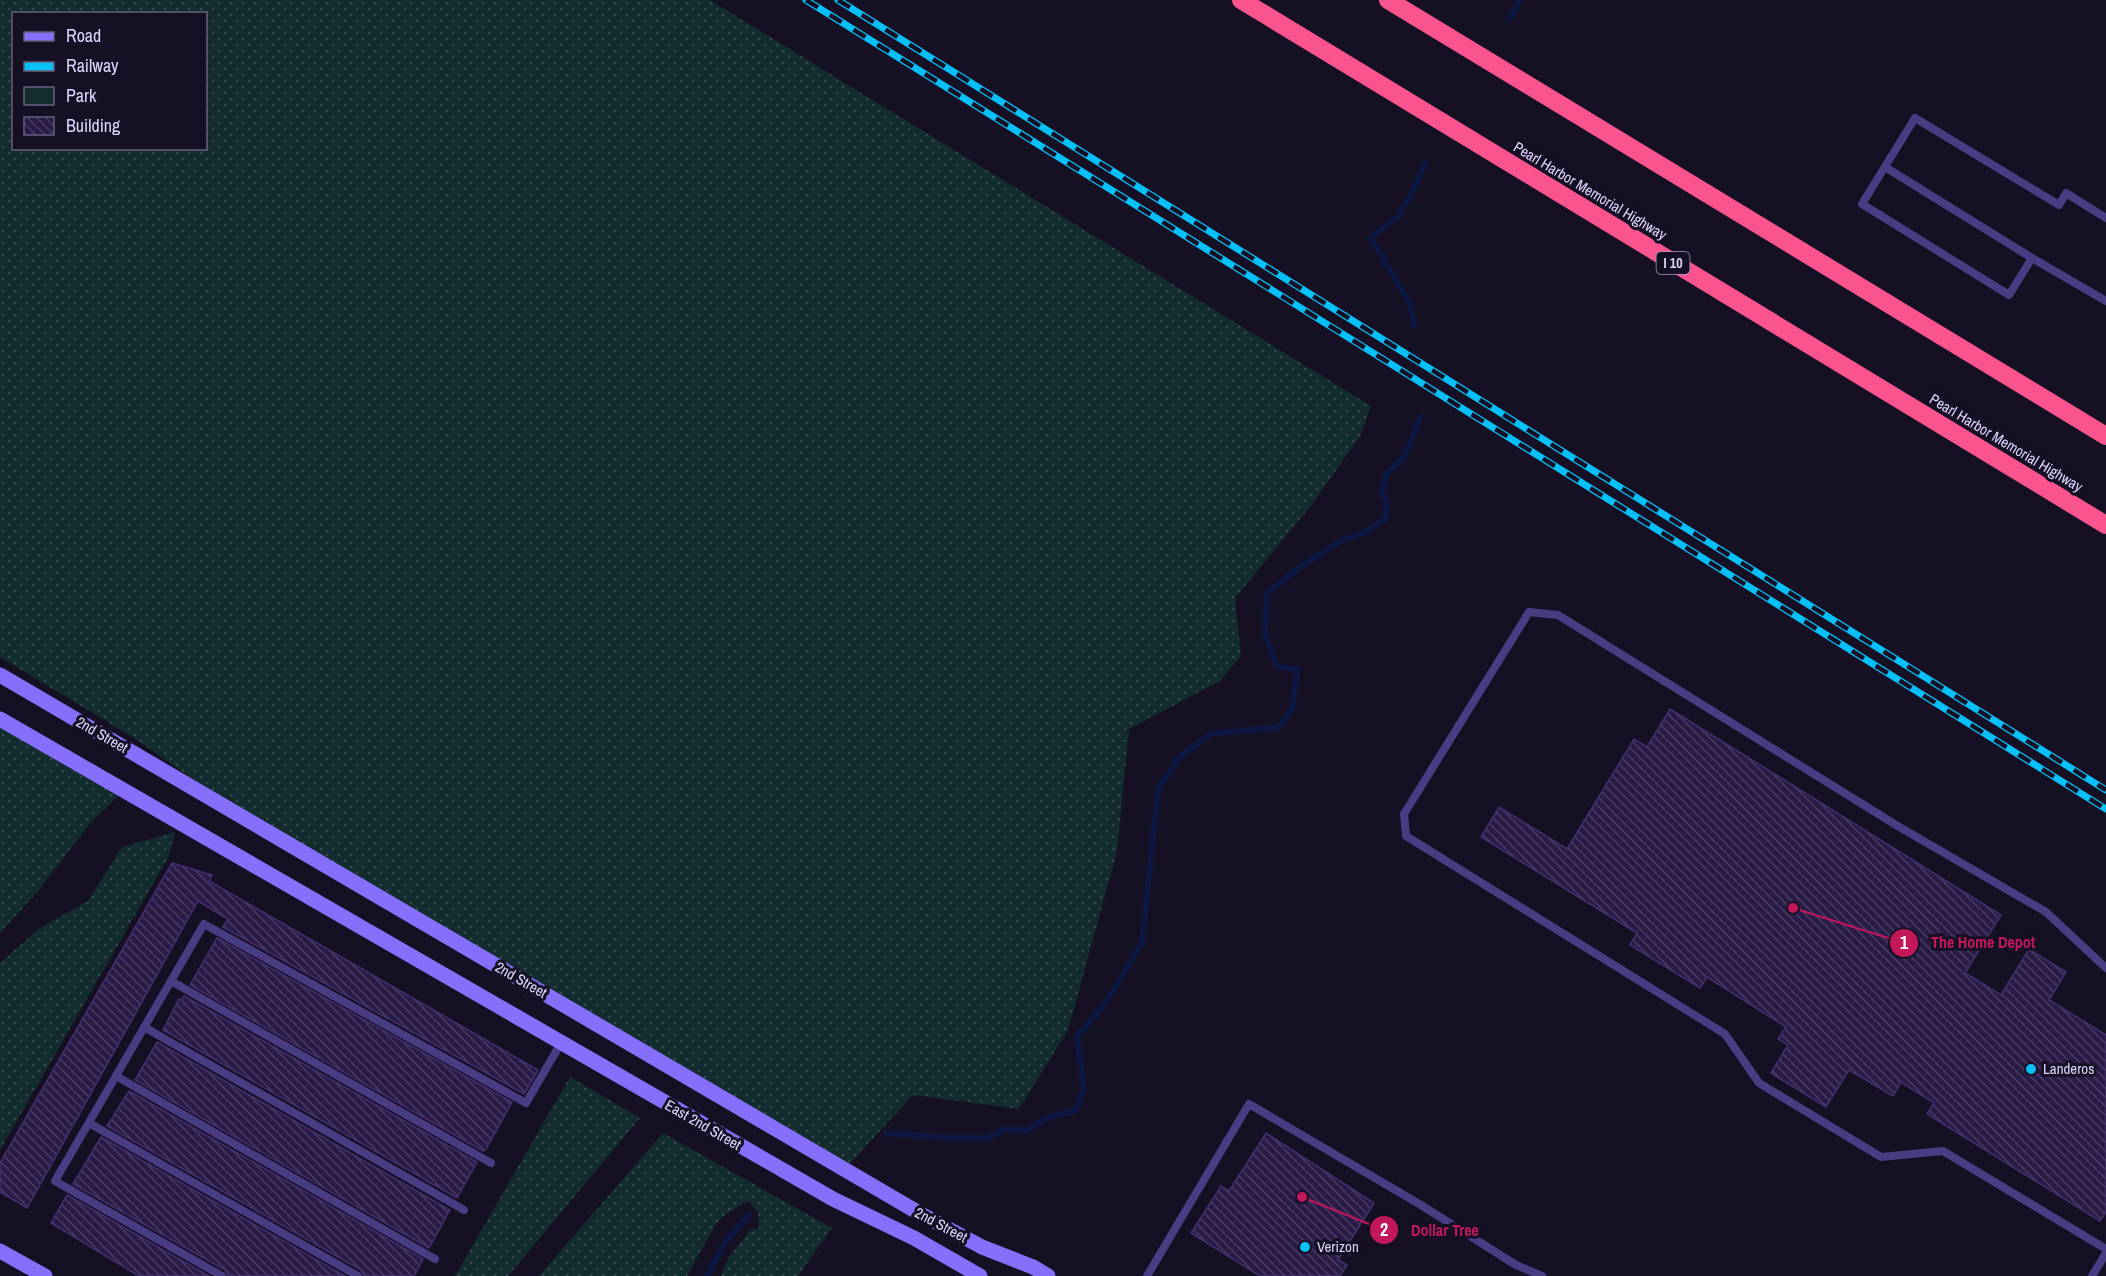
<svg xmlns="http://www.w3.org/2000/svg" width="2106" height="1276" viewBox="0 0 2106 1276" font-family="'Archivo Narrow',sans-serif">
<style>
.green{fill:url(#green-dots);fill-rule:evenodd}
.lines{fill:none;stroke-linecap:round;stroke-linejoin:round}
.stream{stroke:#0c1842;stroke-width:6}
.building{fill:url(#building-back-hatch);stroke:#452f71;stroke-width:1.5}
.lane{stroke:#483c83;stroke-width:8}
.secondary{stroke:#856ffb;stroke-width:15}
.highway{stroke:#fa548e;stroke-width:18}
.rail-casing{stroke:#07c0f8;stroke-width:7}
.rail{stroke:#161025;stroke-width:4.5;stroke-dasharray:14;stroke-linecap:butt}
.poi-dot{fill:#07c0f8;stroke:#161025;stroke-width:2}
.labels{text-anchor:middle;stroke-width:6;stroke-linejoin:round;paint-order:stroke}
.shield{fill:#161025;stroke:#a39abd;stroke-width:1.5}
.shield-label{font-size:14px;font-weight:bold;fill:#dfd5fe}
.street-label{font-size:15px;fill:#dfd5fe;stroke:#161025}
.poi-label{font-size:15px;fill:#dfd5fe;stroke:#161025;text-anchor:start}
.leader{fill:none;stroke:#c2185b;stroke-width:2}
.callout-dot{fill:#c2185b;stroke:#161025;stroke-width:2}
.mark-label{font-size:18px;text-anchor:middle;font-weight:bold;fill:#fff}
.callout-label{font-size:16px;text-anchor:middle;font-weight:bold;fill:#c2185b;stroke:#161025;stroke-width:6;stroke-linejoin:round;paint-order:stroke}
</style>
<defs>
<pattern id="green-dots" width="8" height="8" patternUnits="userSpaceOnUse" patternTransform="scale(1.5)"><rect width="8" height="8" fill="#132c2f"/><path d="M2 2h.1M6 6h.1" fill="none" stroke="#354a4e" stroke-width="1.8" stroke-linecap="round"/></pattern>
<pattern id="building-back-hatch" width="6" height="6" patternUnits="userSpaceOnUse" patternTransform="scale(1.5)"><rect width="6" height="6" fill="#2a1c46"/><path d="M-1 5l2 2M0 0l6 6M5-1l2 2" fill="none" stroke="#483c62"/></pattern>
</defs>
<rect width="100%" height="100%" fill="#161025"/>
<!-- green -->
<path class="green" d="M 0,0 L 710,0 L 1371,406 L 1360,436 L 1313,503 L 1235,598 L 1241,656 L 1220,681 L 1129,729 L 1117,852 L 1068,1030 L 1019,1109 L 913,1095 L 845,1169 L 247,817 L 134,738 L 0,657 ZM 14,14 L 206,14 L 206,148 L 14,148 Z
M 0,718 L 122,793 L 91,822 L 38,891 L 0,933 Z
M 175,832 L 168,858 L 0,1150 L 0,963 L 40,928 L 88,901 L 122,847 Z
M 570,1077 L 640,1118 L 508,1276 L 455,1276 Z
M 663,1133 L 832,1228 L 798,1276 L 721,1276 L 729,1257 L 750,1230 L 759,1228 L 758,1212 L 748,1201 L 726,1214 L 715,1225 L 687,1276 L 539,1276 Z"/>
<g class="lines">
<!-- stream -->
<path class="stream" d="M 1510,18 L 1520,0
M 1414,325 L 1410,304 L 1371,238 L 1399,215 L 1414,189 L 1425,163
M 886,1133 L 948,1138 L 987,1138 L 1003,1130 L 1027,1130 L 1045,1119 L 1061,1114 L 1075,1111 L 1084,1089 L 1077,1037 L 1108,999 L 1142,943 L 1158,789 L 1180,757 L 1210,734 L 1279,727 L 1292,709 L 1298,669 L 1277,667 L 1265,635 L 1267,593 L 1303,565 L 1340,541 L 1363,533 L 1385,519 L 1387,504 L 1382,492 L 1386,474 L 1404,457 L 1421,416
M 707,1276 L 726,1241 L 749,1215"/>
</g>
<!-- building -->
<path class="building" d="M 1670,709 L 2001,915 L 1965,973 L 2001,995 L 2029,949 L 2066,972 L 2049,1000 L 2106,1035 L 2106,1212 L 2100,1221 L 1927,1114 L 1934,1103 L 1901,1082 L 1893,1096 L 1849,1070 L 1826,1107 L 1771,1073 L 1788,1045 L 1778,1039 L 1786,1027 L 1707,977 L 1700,988 L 1630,945 L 1637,933 L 1481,837 L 1499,807 L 1567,849 L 1634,739 L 1647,747 Z
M 172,863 L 212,875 L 209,881 L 538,1070 L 524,1094 L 223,927 L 228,919 L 198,901 L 27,1208 L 0,1192 L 0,1163 Z
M 217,938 L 512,1102 L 486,1149 L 483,1151 L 190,985 Z
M 184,996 L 477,1162 L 457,1198 L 163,1030 L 179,999 L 182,1000 Z
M 157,1042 L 450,1210 L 429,1248 L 135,1080 Z
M 129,1091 L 423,1259 L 414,1276 L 364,1276 L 361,1270 L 107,1126 Z
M 1266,1133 L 1374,1203 L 1338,1260 L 1347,1265 L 1340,1276 L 1260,1276 L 1191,1233 L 1221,1186 L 1229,1191 Z
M 101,1137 L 345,1276 L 228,1276 L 225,1270 L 73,1184 Z
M 67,1195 L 209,1276 L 139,1276 L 51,1223 Z"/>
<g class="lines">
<!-- lane -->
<path class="lane" d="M 1885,167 L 2032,258
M 2106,218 L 2066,193 L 2059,205 L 1915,118 L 1862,204 L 2009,295 L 2032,258 L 2106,301
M 2106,968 L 2046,912 L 1896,825 L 1558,615 L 1529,612 L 1404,814 L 1406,836 L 1725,1034 L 1759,1083 L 1881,1157 L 1943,1151 L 2106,1249
M 171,981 L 491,1163
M 144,1027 L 464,1210
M 116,1076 L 435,1259
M 89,1123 L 358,1276
M 222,1276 L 55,1181 L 204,924 L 526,1103 L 561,1043
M 1147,1276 L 1249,1104 L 1421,1205 L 1516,1265 L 1542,1276
M 2092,1276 L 2106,1253"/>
<!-- secondary -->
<path class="secondary" d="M 0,675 L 919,1213 L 982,1247 L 1033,1267 L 1048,1276
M 0,719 L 833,1199 L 914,1238 L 980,1276
M 0,1251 L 45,1276"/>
<!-- highway -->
<path class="highway" d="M 1241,0 L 2106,525
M 1388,0 L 2106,436"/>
<!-- rail casing -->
<g class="rail-casing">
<path id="rail" d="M 806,0 L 2106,809
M 838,0 L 2106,790"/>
</g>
<!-- rail -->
<use href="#rail" class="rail"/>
</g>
<!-- markers -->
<g class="poi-dot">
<circle cx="2031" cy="1069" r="6"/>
<circle cx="1305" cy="1247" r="6"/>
</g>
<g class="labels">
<!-- shield labels -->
<rect class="shield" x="1656.5" y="252" width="33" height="22" rx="4.5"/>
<g class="shield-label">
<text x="1673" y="268">I 10</text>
</g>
<!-- street labels -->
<g class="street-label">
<text transform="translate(1590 191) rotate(31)" y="5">Pearl Harbor Memorial Highway</text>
<text transform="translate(2006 443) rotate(31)" y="5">Pearl Harbor Memorial Highway</text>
<text transform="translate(102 735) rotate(30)" y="5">2nd Street</text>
<text transform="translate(521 980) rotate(30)" y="5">2nd Street</text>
<text transform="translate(703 1125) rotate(30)" y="5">East 2nd Street</text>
<text transform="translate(941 1225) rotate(28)" y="5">2nd Street</text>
</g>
<!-- poi labels -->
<g class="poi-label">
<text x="2043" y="1074">Landeros</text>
<text x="1317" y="1252">Verizon</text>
</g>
</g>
<!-- callouts -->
<path class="leader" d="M1793 908L1904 943M1302 1197L1384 1230"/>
<g class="callout-dot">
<circle cx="1793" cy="908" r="6"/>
<circle cx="1302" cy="1197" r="6"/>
<circle cx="1904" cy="943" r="15"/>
<circle cx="1384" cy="1230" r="15"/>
</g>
<g class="mark-label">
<text x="1904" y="949">1</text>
<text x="1384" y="1236">2</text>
</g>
<g class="callout-label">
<text x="1983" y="948">The Home Depot</text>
<text x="1445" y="1236">Dollar Tree</text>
</g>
<!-- legend -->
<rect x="12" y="12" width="195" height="138" fill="#161025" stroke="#665f7c" stroke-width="1.5"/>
<rect x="24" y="32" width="30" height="9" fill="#856ffb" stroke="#665f7c" stroke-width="1.5"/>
<text x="66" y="42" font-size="18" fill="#dfd5fe">Road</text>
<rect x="24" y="62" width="30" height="9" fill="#07c0f8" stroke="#665f7c" stroke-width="1.5"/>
<text x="66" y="72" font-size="18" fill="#dfd5fe">Railway</text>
<rect x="24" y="87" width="30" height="18" fill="#132c2f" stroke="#665f7c" stroke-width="1.5"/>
<text x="66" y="102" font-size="18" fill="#dfd5fe">Park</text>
<rect x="24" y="117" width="30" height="18" fill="url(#building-back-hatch)" stroke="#665f7c" stroke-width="1.5"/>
<text x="66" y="132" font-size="18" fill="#dfd5fe">Building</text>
</svg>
